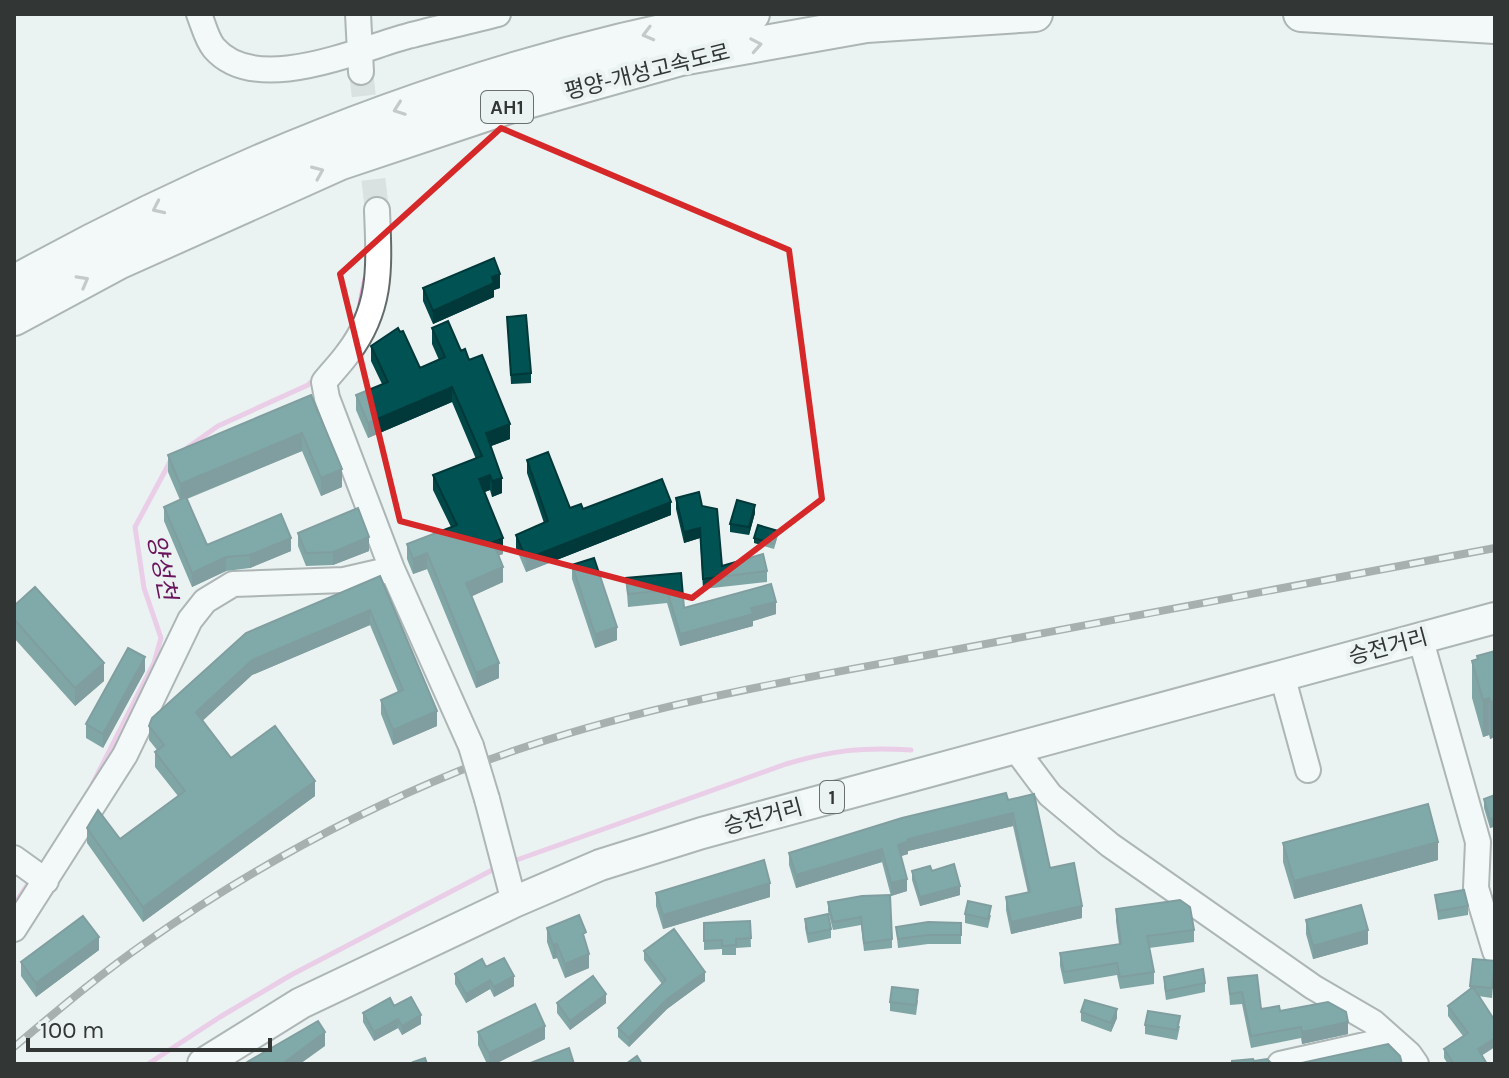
<svg xmlns="http://www.w3.org/2000/svg" width="1509" height="1078" viewBox="0 0 1509 1078" font-family="Karla,'Noto Sans KR',sans-serif">
<style>
.lines{fill:none;stroke-linecap:round;stroke-linejoin:round}
.stream{stroke:#eca2da;stroke-width:5}
.minor-tunnel{stroke:#c5cccc;stroke-width:24;stroke-dasharray:24 12;stroke-linecap:butt}
.minor-casing{stroke:#646b6b;stroke-width:28}
.major-casing{stroke:#646b6b;stroke-width:34}
.highway-casing{stroke:#646b6b;stroke-width:38}
.minor{stroke:#fff;stroke-width:24}
.major{stroke:#fff;stroke-width:30}
.highway{stroke:#fff;stroke-width:34}
.rail-casing{stroke:#595e5d;stroke-width:8}
.rail{stroke:#eaf2f2;stroke-width:5;stroke-dasharray:15;stroke-linecap:butt}
.minor-bridge-casing{stroke:#646b6b;stroke-width:28;stroke-linecap:butt}
.minor-bridge{stroke:#fff;stroke-width:24}
.wall{fill:#014747}
.shaded-wall{fill:#01393a}
.building{fill:#015253;stroke:#01393a;stroke-width:2}
.oneway{stroke:#989a9a}
.marked{fill:none;stroke:#d62828;stroke-width:6;stroke-linejoin:round}
.labels{text-anchor:middle;stroke-width:8;stroke-linejoin:round;paint-order:stroke}
.shield{fill:#eaf2f2;stroke:#696e6e;stroke-width:2}
.shield-label{font-size:20px;font-weight:bold;fill:#323635}
.street-label{font-size:22px;fill:#323635;stroke:#eaf2f2}
.water-label{font-size:24px;font-style:italic;fill:#6a145c;stroke:#eaf2f2}
</style>
<rect width="100%" height="100%" fill="#eaf2f2"/>
<g class="lines">
<!-- stream -->
<path class="stream" d="M 360,304 L 365,279
M 187,448 L 218,426 L 308,385 L 317,376
M 93,783 L 154,663 L 161,638 L 144,588 L 135,527 L 172,458
M 511,862 L 786,764 C 833,750 863,747 911,750
M 14,905 L 31,879
M 148,1064 L 220,1017 L 291,975 L 498,867"/>
<!-- minor-tunnel -->
<path class="minor-tunnel" d="M 361,72 L 377,210"/>
<!-- minor casing -->
<g class="minor-casing">
<path id="minor" d="M 199,14 C 203,24 207,40 214,48 C 256,97 359,49 408,36 C 438,28 468,22 498,14
M 358,14 L 361,72
M 377,210 C 379,265 383,307 348,353 C 341,363 332,372 324,382 L 327,398 L 392,569 L 471,746
M 1420,637 L 1478,842 L 1476,888 L 1495,951
M 1282,675 L 1308,770
M 1014,747 L 1050,795 L 1110,845 L 1313,987 L 1373,1022 L 1409,1054 L 1416,1064
M 487,799 L 514,902
M 14,858 L 46,881
M 14,929 L 125,755 L 190,620 L 205,601 L 233,584 L 344,580 L 392,569
M 1280,1064 L 1392,1039"/>
</g>
<!-- major casing -->
<g class="major-casing">
<path id="major" d="M 203,1064 L 301,1003 L 514,902 L 600,865 L 702,833 L 1495,618"/>
</g>
<!-- highway casing -->
<g class="highway-casing">
<path id="highway" d="M 1301,14 L 1495,26
M 14,283 C 243,156 493,59 752,14
M 14,318 L 118,262 L 341,162 L 506,107 L 681,58 L 866,25 L 1035,14"/>
</g>
<!-- minor -->
<use href="#minor" class="minor"/>
<!-- major -->
<use href="#major" class="major"/>
<!-- highway -->
<use href="#highway" class="highway"/>
<!-- rail casing -->
<g class="rail-casing">
<path id="rail" d="M 14,1047 C 57,1011 99,975 145,943 C 243,874 348,816 459,771 C 613,710 777,683 938,653 C 1124,618 1310,583 1495,548"/>
</g>
<!-- rail -->
<use href="#rail" class="rail"/>
<!-- minor-bridge casing -->
<g class="minor-bridge-casing">
<path id="minor-bridge" d="M 471,746 L 487,799"/>
</g>
<!-- minor-bridge -->
<use href="#minor-bridge" class="minor-bridge"/>
</g>
<!-- wall -->
<path class="wall" d="M 423,288 L 500,288 L 494,290 L 494,297 L 433,324 L 423,301 Z
M 507,317 L 531,373 L 531,383 L 511,384 Z
M 432,328 L 461,351 L 469,360 L 510,439 L 491,446 L 502,493 L 492,497 L 490,490 L 485,492 L 503,554 L 499,555 L 503,582 L 472,596 L 499,678 L 476,688 L 427,569 L 413,574 L 407,559 L 407,544 L 451,527 L 433,490 L 433,475 L 476,459 L 452,402 L 368,438 L 356,410 L 356,395 L 382,384 L 371,361 L 371,346 L 420,368 L 439,360 L 432,344 Z
M 311,395 L 342,487 L 321,496 L 302,451 L 187,499 L 207,545 L 291,551 L 250,568 L 226,571 L 192,587 L 164,521 L 164,507 L 180,500 L 168,472 L 168,455 Z
M 527,460 L 570,508 L 671,515 L 526,572 L 516,548 L 516,535 L 544,523 L 527,473 Z
M 676,498 L 702,506 L 722,566 L 767,571 L 767,582 L 703,589 L 700,538 L 684,543 L 676,509 Z
M 755,513 L 749,535 L 730,532 L 730,524 Z
M 298,533 L 369,551 L 333,565 L 306,566 L 298,546 Z
M 778,535 L 774,549 L 754,543 L 754,538 Z
M 572,565 L 617,640 L 595,648 L 572,579 Z
M 681,573 L 684,608 L 776,614 L 753,621 L 753,626 L 680,646 L 667,603 L 628,607 L 626,578 Z
M 380,576 L 437,726 L 393,745 L 381,714 L 381,700 L 398,692 L 370,625 L 252,675 L 202,721 L 231,758 L 315,796 L 143,922 L 87,843 L 87,828 L 120,839 L 178,796 L 155,767 L 155,752 L 157,750 L 149,740 L 149,726 Z
M 14,606 L 104,681 L 75,706 L 14,638 Z
M 1495,651 L 1495,737 L 1490,739 L 1489,735 L 1483,737 L 1472,698 L 1472,661 L 1477,659 L 1477,656 Z
M 145,671 L 103,748 L 86,738 L 86,724 Z
M 1495,795 L 1495,832 L 1493,827 L 1490,828 L 1484,808 L 1484,799 Z
M 1008,800 L 1082,918 L 1011,934 L 1006,910 L 1006,897 L 1028,893 L 1013,826 L 908,851 L 908,854 L 901,856 L 907,891 L 891,896 L 882,862 L 796,888 L 789,865 L 789,853 Z
M 1283,843 L 1438,860 L 1294,899 L 1283,862 Z
M 912,871 L 932,871 L 960,895 L 920,906 L 912,880 Z
M 656,893 L 770,897 L 663,929 L 656,906 Z
M 1435,895 L 1468,906 L 1468,915 L 1438,920 Z
M 862,896 L 892,939 L 892,948 L 864,951 L 861,925 L 833,930 L 828,911 L 828,902 Z
M 1116,909 L 1194,930 L 1194,942 L 1149,948 L 1154,972 L 1154,984 L 1120,989 L 1117,975 L 1064,984 L 1060,966 L 1060,953 L 1119,944 L 1116,921 Z
M 965,914 L 991,915 L 988,928 L 965,923 Z
M 805,919 L 831,929 L 831,938 L 808,943 L 805,928 Z
M 1306,920 L 1368,944 L 1313,959 L 1306,934 Z
M 750,921 L 751,947 L 736,948 L 736,955 L 722,955 L 722,949 L 704,950 L 704,923 Z
M 961,923 L 961,944 L 928,944 L 898,948 L 896,927 Z
M 547,928 L 586,944 L 589,968 L 565,978 L 557,958 L 553,959 L 547,942 Z
M 99,950 L 36,997 L 21,976 L 21,962 Z
M 644,951 L 705,981 L 667,1009 L 629,1047 L 618,1037 L 618,1028 L 662,984 L 644,960 Z
M 1473,959 L 1495,961 L 1492,998 L 1478,996 L 1482,1056 L 1487,1064 L 1448,1064 L 1444,1058 L 1444,1049 L 1463,1036 L 1448,1016 L 1448,1006 L 1470,989 Z
M 455,974 L 514,986 L 494,997 L 490,989 L 466,1003 L 455,984 Z
M 1164,977 L 1205,983 L 1205,992 L 1166,1000 L 1164,986 Z
M 1228,978 L 1261,1009 L 1280,1011 L 1348,1034 L 1302,1044 L 1301,1038 L 1251,1048 L 1242,1004 L 1230,1005 Z
M 918,1000 L 916,1015 L 890,1011 L 890,1002 Z
M 557,1003 L 606,1003 L 570,1030 L 557,1013 Z
M 394,1006 L 421,1024 L 402,1035 L 398,1028 L 374,1041 L 363,1022 L 363,1013 Z
M 1081,1012 L 1117,1018 L 1111,1032 L 1081,1021 Z
M 1145,1025 L 1180,1026 L 1177,1040 L 1145,1034 Z
M 478,1032 L 545,1039 L 495,1064 L 487,1064 L 478,1045 Z"/>
<!-- shaded-wall -->
<path class="shaded-wall" d="M 500,274 L 500,288 L 494,290 L 494,297 L 433,324 L 433,311 L 492,277 Z
M 452,387 L 452,402 L 368,438 L 368,423 Z
M 510,424 L 510,439 L 486,448 L 486,433 Z
M 302,433 L 302,451 L 180,501 L 180,484 Z
M 342,469 L 342,487 L 321,496 L 321,478 Z
M 490,475 L 490,490 L 479,494 L 479,479 Z
M 502,478 L 502,493 L 492,497 L 492,481 Z
M 671,502 L 671,515 L 526,572 L 526,559 Z
M 755,505 L 755,513 L 749,535 L 749,527 Z
M 700,528 L 700,538 L 684,543 L 684,532 Z
M 369,537 L 369,551 L 333,565 L 333,552 Z
M 291,538 L 291,551 L 250,568 L 250,555 Z
M 503,538 L 503,554 L 493,558 L 493,542 Z
M 427,553 L 427,569 L 413,574 L 413,559 Z
M 226,557 L 226,571 L 192,587 L 192,573 Z
M 503,567 L 503,582 L 466,599 L 466,583 Z
M 776,602 L 776,614 L 753,621 L 753,626 L 680,646 L 680,634 L 751,608 Z
M 370,610 L 370,625 L 252,675 L 196,727 L 196,712 L 252,660 Z
M 617,627 L 617,640 L 595,648 L 595,634 Z
M 145,657 L 145,671 L 103,748 L 103,734 Z
M 104,663 L 104,681 L 75,706 L 75,688 Z
M 499,663 L 499,678 L 476,688 L 476,673 Z
M 1489,698 L 1489,735 L 1483,737 L 1483,700 Z
M 1495,700 L 1495,737 L 1490,739 L 1490,702 Z
M 437,711 L 437,726 L 393,745 L 393,730 Z
M 315,781 L 315,796 L 143,922 L 143,907 Z
M 1013,813 L 1013,826 L 908,851 L 908,854 L 898,857 L 898,845 L 908,839 Z
M 1493,818 L 1493,827 L 1490,828 L 1490,819 Z
M 1438,842 L 1438,860 L 1294,899 L 1294,881 Z
M 882,849 L 882,862 L 796,888 L 796,875 Z
M 907,879 L 907,891 L 891,896 L 891,883 Z
M 770,883 L 770,897 L 663,929 L 663,915 Z
M 960,886 L 960,895 L 920,906 L 920,897 Z
M 1082,906 L 1082,918 L 1011,934 L 1011,922 Z
M 1368,930 L 1368,944 L 1313,959 L 1313,946 Z
M 99,937 L 99,950 L 36,997 L 36,983 Z
M 557,944 L 557,958 L 553,959 L 553,945 Z
M 589,954 L 589,968 L 565,978 L 565,964 Z
M 705,972 L 705,981 L 667,1009 L 629,1047 L 629,1038 L 667,999 Z
M 514,976 L 514,986 L 494,997 L 494,987 Z
M 490,980 L 490,989 L 466,1003 L 466,994 Z
M 606,994 L 606,1003 L 570,1030 L 570,1021 Z
M 1117,1009 L 1117,1018 L 1111,1032 L 1111,1023 Z
M 421,1015 L 421,1024 L 402,1035 L 402,1026 Z
M 398,1019 L 398,1028 L 374,1041 L 374,1032 Z
M 1348,1022 L 1348,1034 L 1302,1044 L 1302,1032 Z
M 545,1026 L 545,1039 L 495,1064 L 489,1064 L 489,1053 Z
M 325,1032 L 325,1046 L 300,1064 L 282,1064 Z
M 1495,1038 L 1495,1047 L 1478,1058 L 1478,1049 Z"/>
<!-- building -->
<path class="building" d="M 494,258 L 500,274 L 492,277 L 494,283 L 433,311 L 423,288 Z
M 526,315 L 531,373 L 511,375 L 507,317 Z
M 448,321 L 461,351 L 465,349 L 469,360 L 482,355 L 510,424 L 486,433 L 502,478 L 492,481 L 490,475 L 479,479 L 503,538 L 493,542 L 503,567 L 466,583 L 499,663 L 476,673 L 427,553 L 413,559 L 407,544 L 457,525 L 433,475 L 482,456 L 452,387 L 368,423 L 356,395 L 388,382 L 371,346 L 398,328 L 400,332 L 403,331 L 420,368 L 445,357 L 432,328 Z
M 311,395 L 342,469 L 321,478 L 302,433 L 180,484 L 168,455 Z
M 548,452 L 570,508 L 581,504 L 583,509 L 662,479 L 671,502 L 526,559 L 516,535 L 548,521 L 527,460 Z
M 699,492 L 702,506 L 717,509 L 722,566 L 763,554 L 767,571 L 703,579 L 700,528 L 684,532 L 676,498 Z
M 186,497 L 207,545 L 281,514 L 291,538 L 250,555 L 226,557 L 192,573 L 164,507 Z
M 737,500 L 755,505 L 749,527 L 730,524 Z
M 358,508 L 369,537 L 333,552 L 306,553 L 298,533 Z
M 758,525 L 778,531 L 774,544 L 754,538 Z
M 594,558 L 617,627 L 595,634 L 572,565 Z
M 681,573 L 684,608 L 771,584 L 776,602 L 751,608 L 753,614 L 680,634 L 667,590 L 628,594 L 626,578 Z
M 380,576 L 437,711 L 393,730 L 381,700 L 403,690 L 370,610 L 252,660 L 196,712 L 231,758 L 275,726 L 315,781 L 143,907 L 87,828 L 98,810 L 120,839 L 185,791 L 155,752 L 164,745 L 149,726 L 152,718 L 246,633 Z
M 35,587 L 104,663 L 75,688 L 14,619 L 14,606 Z
M 128,648 L 145,657 L 103,734 L 86,724 Z
M 1495,651 L 1495,700 L 1490,702 L 1489,698 L 1483,700 L 1472,661 L 1478,659 L 1477,656 Z
M 1006,793 L 1008,800 L 1034,794 L 1050,868 L 1074,863 L 1082,906 L 1011,922 L 1006,897 L 1030,892 L 1013,813 L 908,839 L 908,841 L 898,845 L 907,879 L 891,883 L 882,849 L 796,875 L 789,853 L 902,818 Z
M 1495,795 L 1495,823 L 1493,818 L 1490,819 L 1484,799 Z
M 1428,804 L 1438,842 L 1294,881 L 1283,843 Z
M 764,860 L 770,883 L 663,915 L 656,893 Z
M 954,864 L 960,886 L 920,897 L 912,871 L 930,866 L 932,871 Z
M 1464,890 L 1468,906 L 1438,911 L 1435,895 Z
M 890,895 L 892,939 L 864,943 L 861,917 L 833,922 L 828,902 L 862,896 Z
M 1180,900 L 1190,907 L 1194,930 L 1147,936 L 1154,972 L 1120,977 L 1117,963 L 1064,972 L 1060,953 L 1121,944 L 1116,909 Z
M 968,901 L 991,906 L 988,919 L 965,914 Z
M 1361,905 L 1368,930 L 1313,946 L 1306,920 Z
M 828,914 L 831,929 L 808,934 L 805,919 Z
M 579,915 L 586,932 L 583,934 L 589,954 L 565,964 L 557,944 L 553,945 L 547,928 Z
M 83,916 L 99,937 L 36,983 L 21,962 Z
M 750,921 L 751,938 L 736,939 L 736,945 L 722,946 L 722,940 L 704,941 L 704,923 Z
M 928,922 L 961,923 L 961,935 L 928,935 L 898,939 L 896,927 Z
M 674,929 L 705,972 L 667,999 L 629,1038 L 618,1028 L 666,980 L 644,951 Z
M 504,958 L 514,976 L 494,987 L 490,980 L 466,994 L 455,974 L 482,959 L 486,967 Z
M 1473,959 L 1495,961 L 1492,988 L 1470,986 Z
M 1203,969 L 1205,983 L 1166,991 L 1164,977 Z
M 1257,975 L 1261,1009 L 1279,1006 L 1280,1011 L 1328,1002 L 1346,1012 L 1348,1022 L 1302,1032 L 1301,1027 L 1251,1036 L 1242,992 L 1230,994 L 1228,978 Z
M 593,976 L 606,994 L 570,1021 L 557,1003 Z
M 892,987 L 918,990 L 916,1005 L 890,1002 Z
M 1473,987 L 1495,1021 L 1495,1038 L 1478,1049 L 1487,1064 L 1454,1064 L 1444,1049 L 1468,1033 L 1448,1006 Z
M 411,997 L 421,1015 L 402,1026 L 398,1019 L 374,1032 L 363,1013 L 390,998 L 394,1006 Z
M 1085,1000 L 1117,1009 L 1111,1023 L 1081,1012 Z
M 535,1004 L 545,1026 L 489,1053 L 478,1032 Z
M 1148,1011 L 1180,1016 L 1177,1030 L 1145,1025 Z
M 318,1021 L 325,1032 L 282,1064 L 244,1064 Z
M 1388,1044 L 1400,1056 L 1402,1064 L 1297,1064 Z
M 569,1048 L 574,1064 L 528,1064 Z
M 637,1056 L 642,1064 L 626,1064 Z
M 425,1058 L 427,1064 L 414,1064 L 413,1062 Z
M 1253,1059 L 1254,1061 L 1267,1059 L 1272,1064 L 1232,1064 L 1232,1061 Z"/>
<!-- one-way arrows -->
<defs><path id="oneway-chevron" d="M-2-3.5L2.5 0L-2 3.5" fill="none" stroke-width="1.6" stroke-linecap="round" stroke-linejoin="round" transform="scale(2)"/></defs>
<g class="oneway">
<use href="#oneway-chevron" transform="translate(648 34) rotate(165)"/>
<use href="#oneway-chevron" transform="translate(756 45) rotate(-10)"/>
<use href="#oneway-chevron" transform="translate(399 109) rotate(160)"/>
<use href="#oneway-chevron" transform="translate(318 172) rotate(-23)"/>
<use href="#oneway-chevron" transform="translate(158 208) rotate(155)"/>
<use href="#oneway-chevron" transform="translate(83 281) rotate(-29)"/>
</g>
<!-- marked area -->
<path d="M0 0H1509V1078H0ZM 501,128 L 789,250 L 822,499 L 692,598 L 400,521 L 340,274 Z" fill="#eaf2f2" fill-opacity=".55" fill-rule="evenodd"/>
<path class="marked" d="M 501,128 L 789,250 L 822,499 L 692,598 L 400,521 L 340,274 Z"/>
<g class="labels">
<!-- shield labels -->
<g class="shield">
<rect x="481" y="91" width="52" height="32" rx="6"/>
<rect x="820" y="781" width="24" height="32" rx="6"/>
</g>
<g class="shield-label">
<text x="507" y="114">AH1</text>
<text x="832" y="804">1</text>
</g>
<!-- street labels -->
<g class="street-label">
<text transform="translate(647 71) rotate(-14)" y="8">평양-개성고속도로</text>
<text transform="translate(1388 646) rotate(-15)" y="8">승전거리</text>
<text transform="translate(763 816) rotate(-15)" y="8">승전거리</text>
</g>
<!-- water labels -->
<g class="water-label">
<text transform="translate(162 567) rotate(79)" y="8">양성천</text>
</g>
</g>
<!-- border -->
<rect width="1509" height="1078" fill="none" stroke="#323635" stroke-width="32"/>
<!-- scale -->
<path d="M28 1038v12h242v-12" fill="none" stroke="#323635" stroke-width="4"/>
<text x="40" y="1038" font-size="24" fill="#323635" stroke="#eaf2f2" stroke-width="6" paint-order="stroke">100 m</text>
</svg>
